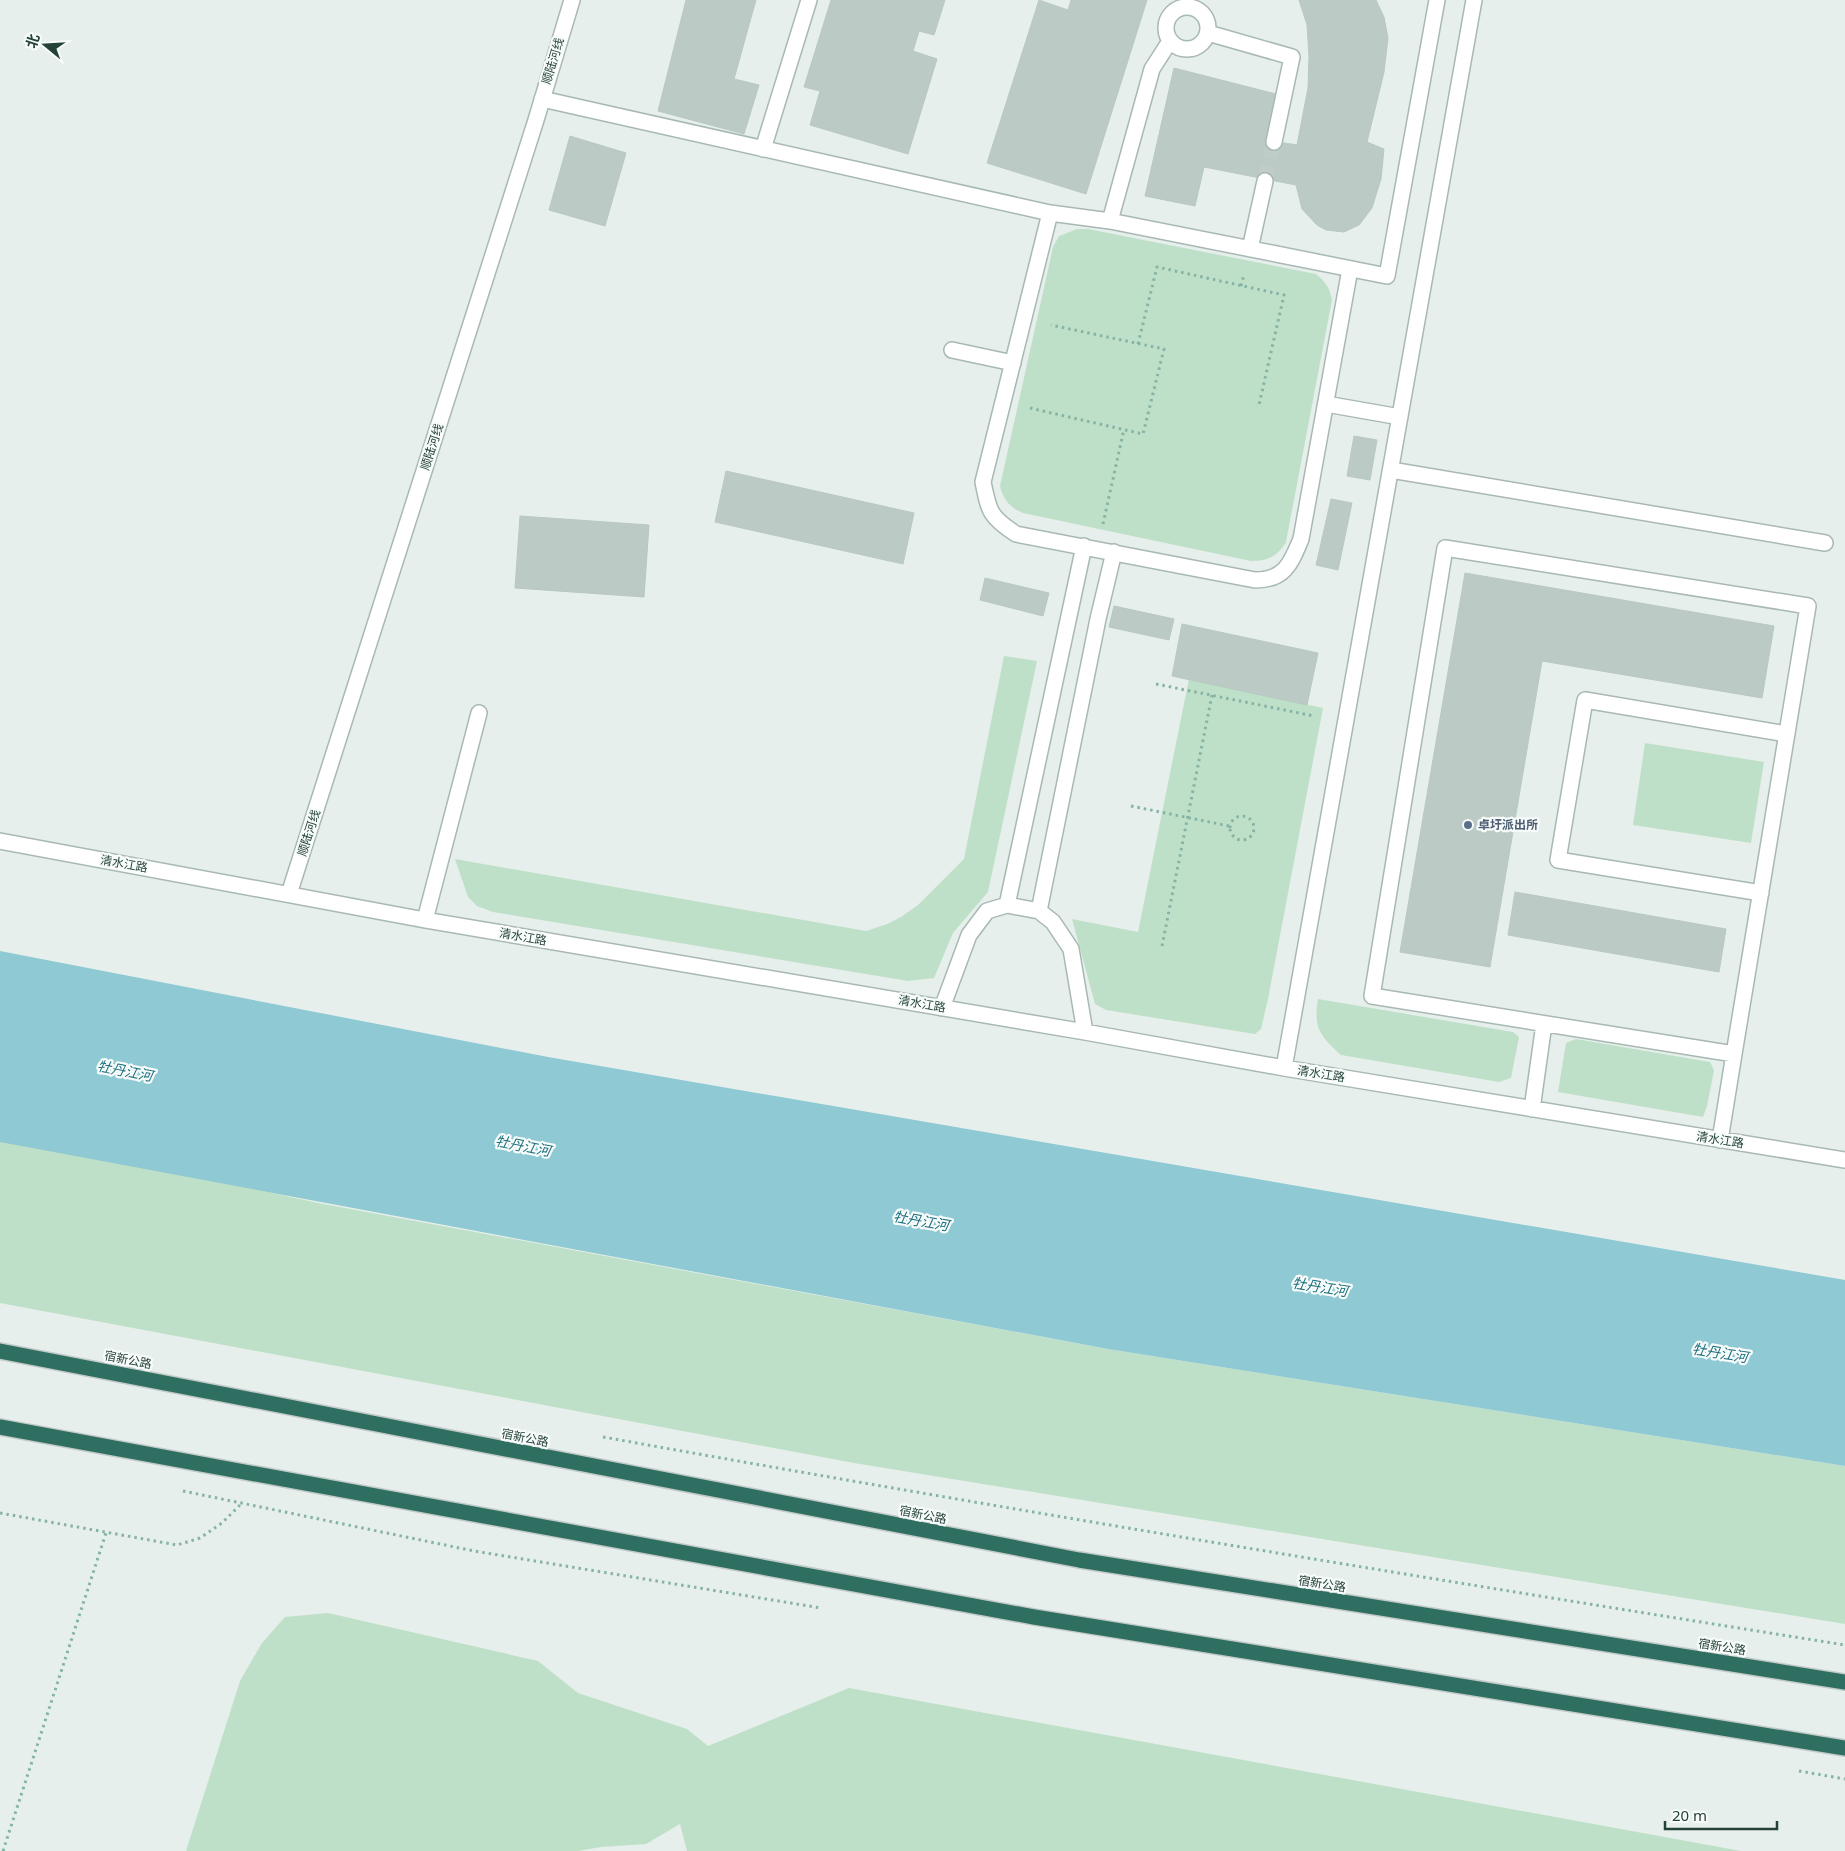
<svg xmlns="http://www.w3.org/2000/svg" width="1845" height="1851" viewBox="0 0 1845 1851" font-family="'Noto Sans','Noto Sans SC',sans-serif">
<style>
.green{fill:#bfe0c8}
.water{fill:#8ec9d4}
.building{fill:#bbcac4;stroke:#b8c9c2}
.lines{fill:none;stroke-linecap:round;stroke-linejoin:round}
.minor-tunnel{stroke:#bfccc8;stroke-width:15;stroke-dasharray:15 8;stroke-linecap:butt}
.minor-casing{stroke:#a8b8b2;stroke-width:18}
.highway-casing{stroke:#c2cac8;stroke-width:18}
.path{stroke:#86b3a5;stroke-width:3;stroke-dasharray:2.5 4;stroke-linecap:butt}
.minor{stroke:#fff;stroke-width:15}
.highway{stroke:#2f6f62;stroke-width:15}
.service-dot{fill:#5c6f8a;stroke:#f7fbf9;stroke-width:2}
.labels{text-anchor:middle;stroke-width:4.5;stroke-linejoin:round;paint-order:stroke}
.street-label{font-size:12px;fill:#24423a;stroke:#f7fbf9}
.service-label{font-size:12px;font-weight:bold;fill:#4e5e75;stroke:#f7fbf9;text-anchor:start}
.water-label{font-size:14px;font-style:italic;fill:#1c6f80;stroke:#f7fbf9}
</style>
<rect width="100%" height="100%" fill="#e6efeb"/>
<!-- green -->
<path class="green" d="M 1077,229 L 1088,229 L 1316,274 C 1325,281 1330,288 1332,300 L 1286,542 C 1277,557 1268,561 1251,561 L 1023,513 C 1010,508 1003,499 1000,486 L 1053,247 L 1059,236 Z
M 1004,656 L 1037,661 L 988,892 L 953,933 L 934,978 L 908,981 L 493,912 L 477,906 L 468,897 L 455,859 L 866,931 L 887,924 L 901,917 L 918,905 L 964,859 Z
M 1189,679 L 1323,708 L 1268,999 L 1261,1029 L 1255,1034 L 1106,1010 L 1095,1004 L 1072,919 L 1138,932 Z
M 1645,743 L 1764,762 L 1751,843 L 1633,825 Z
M 1318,999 L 1513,1032 L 1519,1037 L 1511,1078 L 1499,1082 L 1341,1055 C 1320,1036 1313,1028 1318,999 Z
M 1576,1039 L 1710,1062 L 1714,1070 L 1707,1106 L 1703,1117 L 1558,1092 L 1566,1043 Z
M 0,1133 L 318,1203 L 1108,1349 L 1845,1466 L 1845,1624 L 854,1463 L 0,1303 Z
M 328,1613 L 538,1661 L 578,1693 L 687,1729 L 708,1746 L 849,1688 L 1741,1851 L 687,1851 L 680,1824 L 646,1844 L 601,1847 L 578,1851 L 186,1851 L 240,1681 L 262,1643 L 285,1617 Z"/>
<!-- water -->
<path class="water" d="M 0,951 L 548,1057 L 1845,1280 L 1845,1466 L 1108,1349 L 0,1142 Z"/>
<!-- building -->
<path class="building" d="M 686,0 L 756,0 L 734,79 L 759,85 L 744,134 L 658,111 Z
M 831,0 L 945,0 L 934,35 L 919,31 L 913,51 L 937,59 L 908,154 L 810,125 L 820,91 L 804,87 Z
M 1039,0 L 1068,10 L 1071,0 L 1147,0 L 1086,194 L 987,163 Z
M 1299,0 L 1376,0 L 1384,17 L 1388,38 L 1384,72 L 1367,142 L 1384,149 L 1381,179 L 1372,208 L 1359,225 L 1344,232 L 1326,230 L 1317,225 L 1302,209 L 1296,185 L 1204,167 L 1195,206 L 1145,196 L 1174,68 L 1276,94 L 1266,140 L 1297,145 L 1308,88 L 1309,56 L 1307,25 Z
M 570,136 L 626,153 L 605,226 L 549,210 Z
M 1354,436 L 1377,440 L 1370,480 L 1347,476 Z
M 726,471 L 914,513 L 903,564 L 715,522 Z
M 1331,499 L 1352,503 L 1338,570 L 1316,565 Z
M 520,516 L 649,525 L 644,597 L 515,588 Z
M 1465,573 L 1774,626 L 1762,698 L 1542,661 L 1490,967 L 1400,952 Z
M 985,578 L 1049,593 L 1043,616 L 980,600 Z
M 1114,606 L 1174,619 L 1169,640 L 1109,627 Z
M 1182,624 L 1318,653 L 1307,705 L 1172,676 Z
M 1515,892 L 1726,929 L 1719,972 L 1508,935 Z"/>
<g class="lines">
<!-- minor-tunnel -->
<path class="minor-tunnel" d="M 1265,181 L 1274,142"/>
<!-- minor casing -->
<g class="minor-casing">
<path id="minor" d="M1166 28a21 21 0 1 1 42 0a21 21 0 1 1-42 0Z
M 1208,33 L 1292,57 L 1274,142
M 542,99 L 1050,213 L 1110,221 L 1387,276 L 1437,0
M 763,149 L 809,0
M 1050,213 L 983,482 C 989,512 990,517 1016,534 L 1255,580 C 1285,580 1291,563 1301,539 L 1350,269
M 1110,221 L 1152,69 L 1170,41
M 1250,249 L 1265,181
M 952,350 L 1013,363
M 1326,404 L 1400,417
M 1391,470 L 1825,543
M 1445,548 L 1808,606 L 1734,1054 L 1372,996 Z
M 0,841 L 425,920 L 1085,1032 L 1284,1068 L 1845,1160
M 1761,893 L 1558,860 L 1585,700 L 1787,734
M 289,894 L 536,120 L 572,0
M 1007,905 L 1084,546
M 1039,911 L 1098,619 L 1114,552
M 425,920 L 479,713
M 942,1008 L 969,935 L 987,911 L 1007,905 L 1039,911 L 1053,922 L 1071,949 L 1085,1032
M 1284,1068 L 1474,0
M 1532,1109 L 1544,1024
M 1720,1140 L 1734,1054"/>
</g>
<!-- highway casing -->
<g class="highway-casing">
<path id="highway" d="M 0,1351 L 1079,1560 L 1845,1682
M 0,1427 L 1034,1617 L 1845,1748"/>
</g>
<!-- path -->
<path class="path" d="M 1241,286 L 1244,274
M 1138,344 L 1157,267 L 1284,295 L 1259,405
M 1030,408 L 1143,434 L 1164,349 L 1051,325
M 1103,524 L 1124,429
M 1156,684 L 1314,716
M 1131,806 L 1229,826
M1230 828a12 12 0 1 1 24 0a12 12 0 1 1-24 0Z
M 1162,946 L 1212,695
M 603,1437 C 1016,1511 1430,1579 1845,1645
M 183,1491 L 474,1551 L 821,1608
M 0,1513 L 177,1545 L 200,1538 L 222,1523 L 241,1504
M 1799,1771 L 1845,1779
M 3,1851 L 106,1533"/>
<!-- minor -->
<use href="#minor" class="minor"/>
<!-- highway -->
<use href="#highway" class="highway"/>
</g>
<!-- markers -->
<circle class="service-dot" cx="1468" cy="825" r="5"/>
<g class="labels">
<!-- street labels -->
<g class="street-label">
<text transform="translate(553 61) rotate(-73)" y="4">顺陆河线</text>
<text transform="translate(432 447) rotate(-72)" y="4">顺陆河线</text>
<text transform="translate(309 833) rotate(-72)" y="4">顺陆河线</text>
<text transform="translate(124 864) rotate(10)" y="4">清水江路</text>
<text transform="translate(523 937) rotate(10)" y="4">清水江路</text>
<text transform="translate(922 1004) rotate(10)" y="4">清水江路</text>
<text transform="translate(1321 1074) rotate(9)" y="4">清水江路</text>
<text transform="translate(1720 1140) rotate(9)" y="4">清水江路</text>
<text transform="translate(128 1360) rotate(11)" y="4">宿新公路</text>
<text transform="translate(525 1438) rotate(11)" y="4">宿新公路</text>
<text transform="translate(923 1515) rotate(11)" y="4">宿新公路</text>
<text transform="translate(1322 1584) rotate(9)" y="4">宿新公路</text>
<text transform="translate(1722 1647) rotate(9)" y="4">宿新公路</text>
</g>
<!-- service labels -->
<g class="service-label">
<text x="1478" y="829">卓圩派出所</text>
</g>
<!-- water labels -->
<g class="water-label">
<text transform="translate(125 1071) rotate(11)" y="5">牡丹江河</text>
<text transform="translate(523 1146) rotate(11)" y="5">牡丹江河</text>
<text transform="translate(921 1221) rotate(10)" y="5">牡丹江河</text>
<text transform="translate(1320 1287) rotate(9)" y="5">牡丹江河</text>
<text transform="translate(1720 1353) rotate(9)" y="5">牡丹江河</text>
</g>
</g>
<!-- north arrow -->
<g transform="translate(45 45) rotate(288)" stroke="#f7fbf9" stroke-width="4" paint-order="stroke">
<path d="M0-4L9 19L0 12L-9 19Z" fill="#24423a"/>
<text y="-8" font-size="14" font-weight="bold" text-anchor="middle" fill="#24423a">北</text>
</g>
<!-- scale -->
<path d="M1665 1821v8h112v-8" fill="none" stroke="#24423a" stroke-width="2.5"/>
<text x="1672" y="1821" font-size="15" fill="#24423a" stroke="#f7fbf9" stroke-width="4" paint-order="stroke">20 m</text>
</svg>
